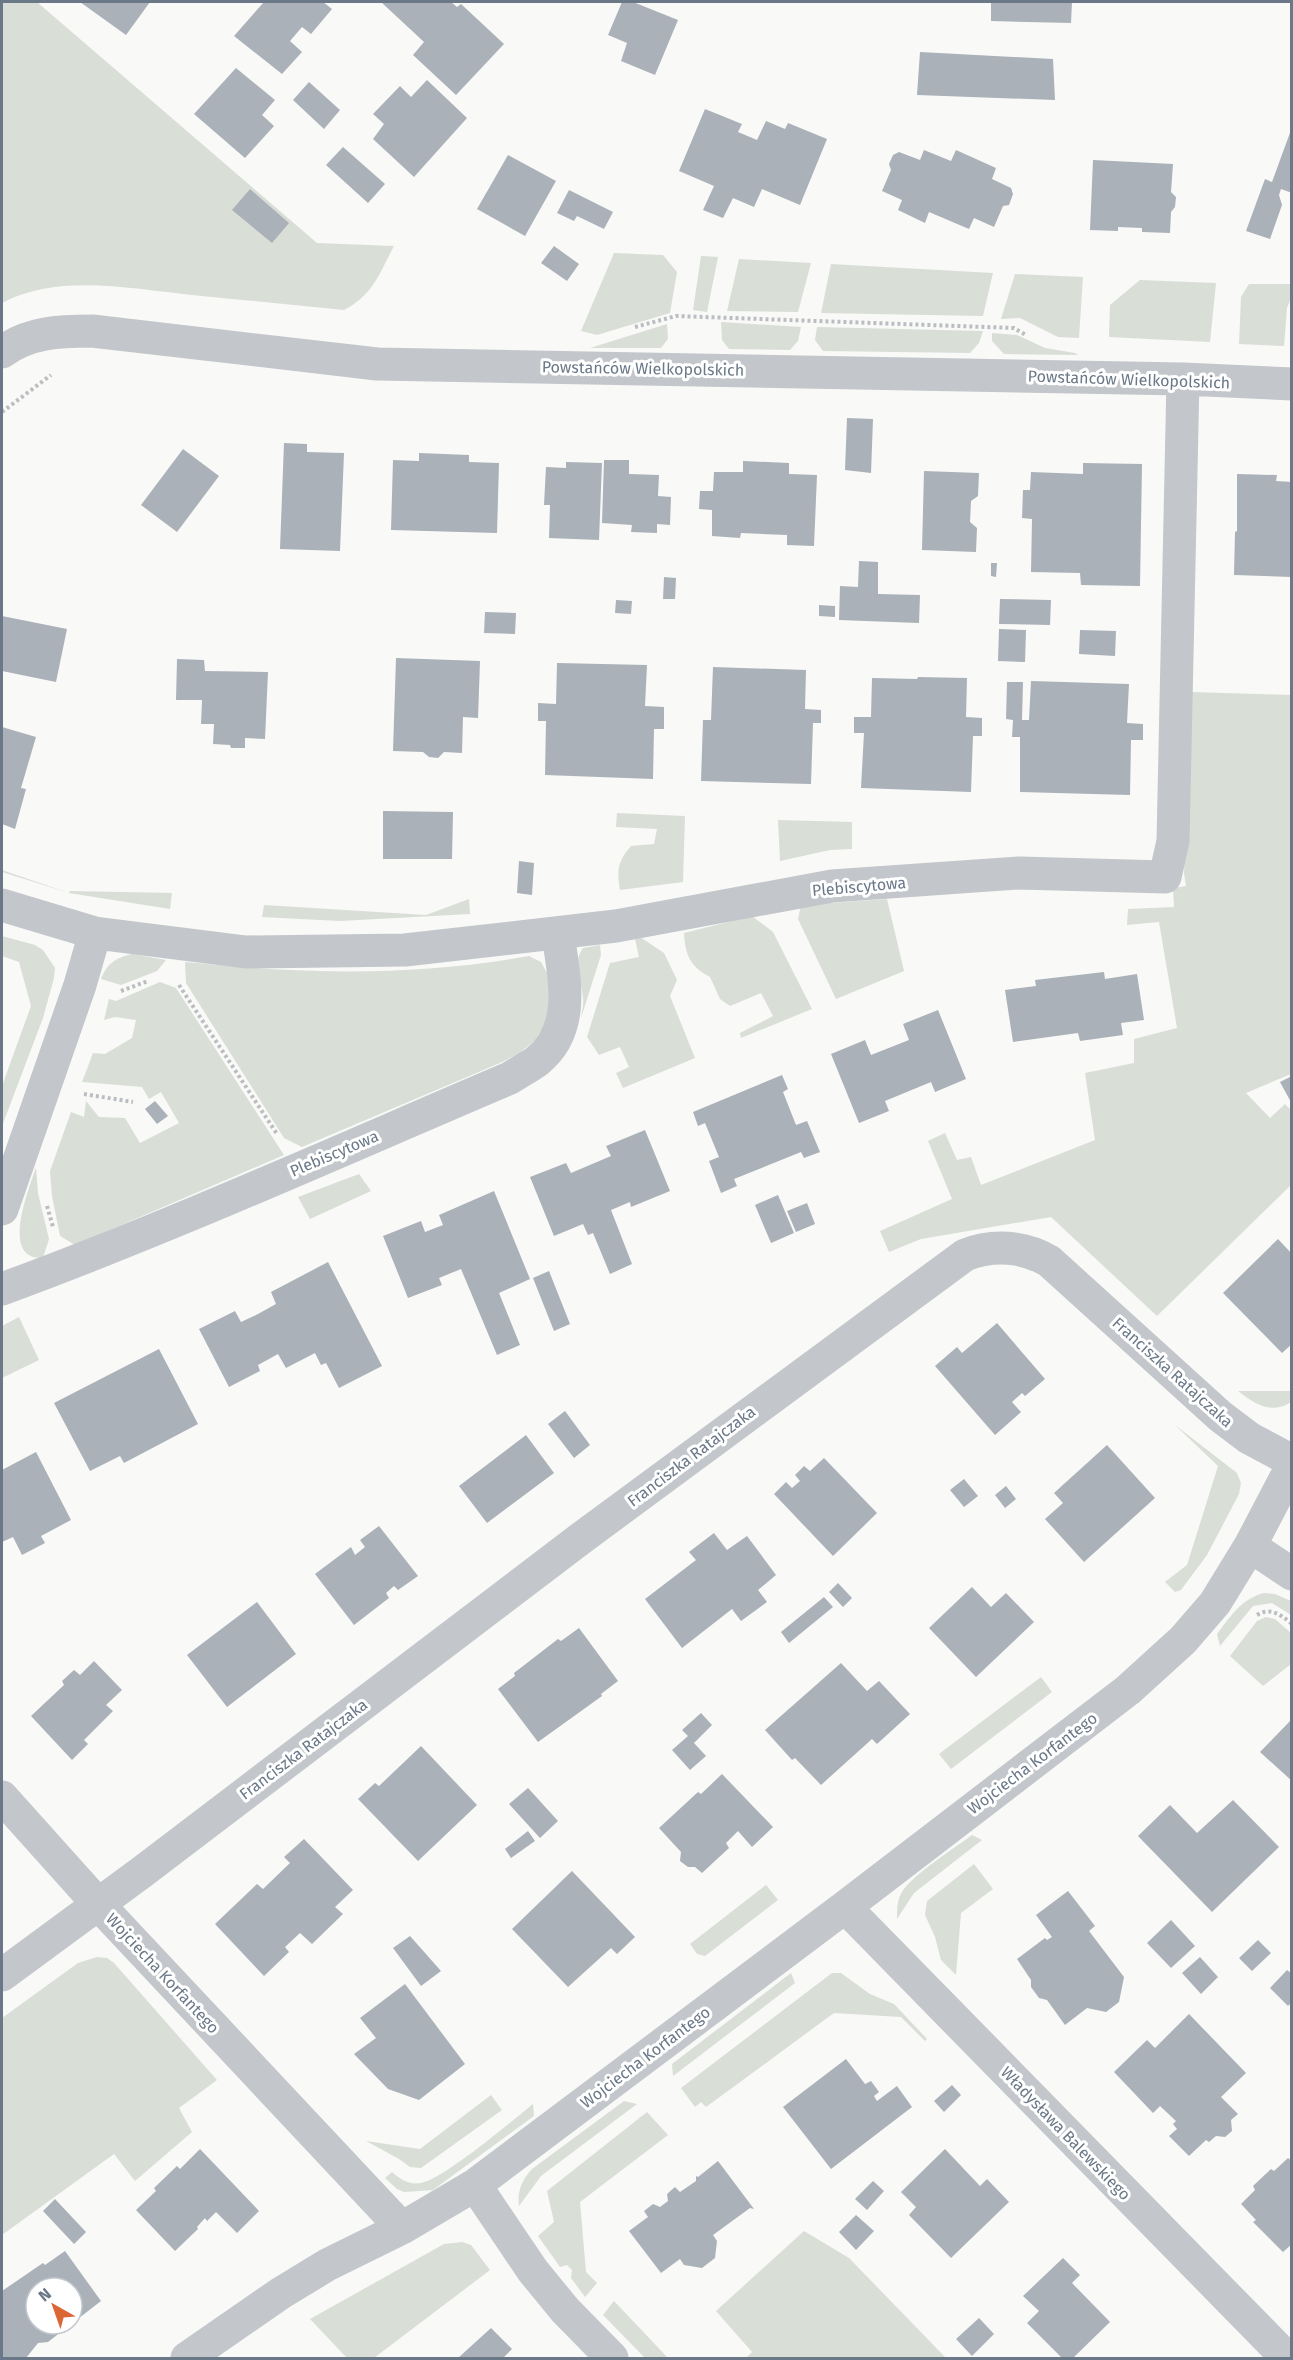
<svg xmlns="http://www.w3.org/2000/svg" width="1293" height="2360" viewBox="0 0 1293 2360" font-family="'Fira Sans',sans-serif">
<style>
.green{fill:#d9ded7}
.building{fill:#aab1b8;fill-rule:evenodd}
.lines{fill:none;stroke-linecap:round;stroke-linejoin:round}
.path{stroke:#bbbec1;stroke-width:4;stroke-dasharray:3 3;stroke-linecap:butt}
.minor{stroke:#c3c6ca;stroke-width:33}
.labels{text-anchor:middle;stroke-width:6;stroke-linejoin:round;paint-order:stroke}
.street-label{font-size:16px;fill:#6a7887;stroke:#fff}
</style>
<rect width="100%" height="100%" fill="#f9f9f7"/>
<!-- green -->
<path class="green" d="M 2,2 L 37,2 L 317,243 L 394,246 C 379,274 373,295 344,310 C 293,305 243,300 192,295 C 131,289 59,273 2,303 Z
M 614,253 L 663,255 L 677,272 L 670,313 L 597,335 L 581,331 Z
M 701,256 L 718,257 L 707,312 L 693,310 Z
M 739,259 L 811,263 L 798,312 L 727,311 Z
M 831,264 L 993,273 L 983,316 L 821,313 Z
M 1015,274 L 1083,277 L 1079,338 L 1058,337 L 1020,318 L 1001,319 Z
M 1140,280 L 1216,283 L 1210,342 L 1109,337 L 1110,305 Z
M 1249,284 L 1291,284 L 1291,298 L 1287,308 L 1284,346 L 1239,344 L 1241,297 Z
M 721,322 L 801,327 L 798,341 L 790,350 L 729,349 L 722,340 Z
M 667,324 L 668,339 L 661,348 L 590,348 Z
M 817,327 L 983,331 L 979,343 L 970,353 L 823,351 L 815,340 Z
M 992,333 L 1017,335 L 1045,348 L 1075,353 L 1078,355 L 1004,354 L 992,341 Z
M 1191,692 L 1291,695 L 1291,1074 L 1246,1093 L 1270,1118 L 1285,1104 L 1291,1110 L 1291,1185 L 1157,1316 L 1051,1217 L 921,1239 L 889,1252 L 880,1231 L 952,1199 L 928,1141 L 945,1133 L 957,1160 L 971,1157 L 981,1185 L 1095,1140 L 1085,1073 L 1134,1063 L 1134,1039 L 1177,1028 L 1159,922 L 1127,925 L 1128,909 L 1174,907 L 1173,888 L 1186,886 L 1184,873 Z
M 617,813 L 685,816 L 683,882 L 620,890 C 617,870 617,862 631,846 L 654,844 L 657,829 L 616,827 Z
M 778,820 L 852,822 L 852,849 L 830,850 L 780,861 Z
M 2,870 L 69,893 L 70,891 L 172,893 L 170,909 L 69,893 L 2,872 Z
M 469,899 L 470,914 L 340,921 L 262,917 L 264,905 L 426,915 Z
M 887,899 L 904,971 L 836,999 L 798,919 L 801,905 Z
M 752,916 L 773,932 L 812,1009 L 741,1038 L 740,1033 L 773,1016 L 761,993 L 730,1006 L 720,999 L 710,977 C 690,967 685,954 684,933 Z
M 2,936 L 35,945 L 43,950 L 55,968 L 54,978 L 43,1018 L 2,1126 L 2,1086 L 31,1006 L 19,962 L 2,956 Z
M 640,937 L 664,953 L 677,980 L 670,996 L 695,1058 L 623,1088 L 616,1073 L 629,1067 L 620,1047 L 599,1055 L 587,1037 L 610,963 L 639,957 L 635,939 Z
M 600,945 L 601,955 L 581,1018 C 582,1011 584,1004 583,997 C 581,980 572,963 583,948 Z
M 133,954 L 166,960 L 157,971 L 121,985 L 101,979 C 107,963 117,957 133,954 Z
M 529,956 L 541,962 L 547,973 L 549,982 L 548,1021 L 534,1041 L 518,1054 L 500,1063 L 302,1147 L 284,1138 L 186,983 L 185,962 C 220,965 256,969 291,970 C 370,974 451,970 529,956 Z
M 160,982 L 176,988 L 284,1155 L 75,1245 L 60,1236 L 52,1196 L 50,1171 L 71,1112 L 84,1117 L 86,1101 L 99,1117 L 125,1118 L 140,1143 L 179,1123 L 161,1092 L 149,1099 L 142,1087 L 82,1082 L 93,1053 L 105,1054 L 132,1038 L 136,1020 L 115,1017 L 104,1020 L 109,999 L 116,1001 Z
M 36,1167 L 38,1193 L 49,1239 L 43,1258 C 0,1260 28,1192 36,1167 Z
M 359,1174 L 371,1191 L 310,1219 L 298,1197 Z
M 19,1317 L 39,1360 L 2,1378 L 2,1326 Z
M 1238,1391 L 1291,1391 L 1291,1402 C 1271,1415 1255,1404 1238,1391 Z
M 1175,1425 L 1237,1473 L 1241,1483 L 1239,1494 L 1207,1555 L 1181,1590 L 1175,1592 L 1165,1582 L 1187,1565 L 1218,1466 Z
M 1264,1593 L 1275,1594 L 1291,1601 L 1291,1615 L 1272,1603 L 1253,1606 L 1220,1646 L 1217,1634 C 1231,1616 1241,1599 1264,1593 Z
M 1266,1617 L 1275,1619 L 1291,1633 L 1291,1664 L 1263,1686 L 1230,1656 L 1257,1621 Z
M 1041,1677 L 1052,1692 L 951,1769 L 939,1754 Z
M 972,1835 L 982,1840 L 914,1893 L 897,1919 C 897,1910 897,1900 902,1892 C 913,1874 955,1848 972,1835 Z
M 974,1864 L 993,1889 L 961,1913 L 956,1975 L 941,1960 L 935,1937 L 925,1915 L 927,1901 Z
M 766,1885 L 778,1900 L 705,1956 L 697,1954 L 690,1944 Z
M 97,1957 L 107,1958 L 114,1963 L 217,2080 L 179,2108 L 192,2132 L 135,2181 L 114,2154 L 2,2235 L 2,2018 L 78,1963 Z
M 791,1973 L 795,1983 L 673,2076 L 672,2064 Z
M 832,1973 L 841,1973 L 870,1994 L 894,2004 L 927,2039 L 925,2041 L 901,2017 L 834,2013 L 706,2107 L 701,2102 L 695,2107 L 681,2088 Z
M 491,2095 L 502,2110 L 421,2168 L 410,2167 L 399,2159 L 366,2141 L 420,2149 Z
M 624,2101 L 637,2104 L 541,2176 L 519,2206 C 517,2191 522,2180 532,2169 Z
M 533,2104 L 534,2116 L 433,2190 L 404,2192 L 397,2189 L 385,2178 L 392,2172 C 401,2180 409,2185 421,2183 C 444,2179 512,2121 533,2104 Z
M 647,2112 L 668,2135 L 580,2202 L 586,2272 L 597,2283 L 585,2297 L 571,2278 L 572,2270 L 567,2265 L 560,2267 L 538,2236 L 554,2222 L 547,2191 Z
M 804,2231 L 849,2258 L 946,2358 L 746,2358 L 752,2352 L 716,2311 Z
M 462,2242 L 471,2245 L 490,2270 L 374,2358 L 347,2358 L 310,2319 L 444,2244 Z
M 614,2301 L 668,2358 L 645,2358 L 603,2315 Z"/>
<!-- building -->
<path class="building" d="M 80,2 L 150,2 L 126,35 Z
M 264,2 L 323,2 L 332,9 L 311,34 L 302,27 L 290,41 L 302,52 L 282,74 L 234,36 Z
M 381,2 L 451,2 L 457,7 L 461,4 L 504,44 L 456,95 L 413,55 L 424,42 Z
M 622,2 L 633,2 L 678,20 L 655,75 L 621,61 L 627,43 L 608,35 Z
M 991,2 L 1072,2 L 1071,23 L 991,21 Z
M 920,52 L 1053,59 L 1055,100 L 917,95 Z
M 236,68 L 275,100 L 262,115 L 274,126 L 245,158 L 194,114 Z
M 427,80 L 467,118 L 414,177 L 373,139 L 384,124 L 373,114 L 400,86 L 411,97 Z
M 309,82 L 340,110 L 324,129 L 293,100 Z
M 705,109 L 742,124 L 738,132 L 757,140 L 766,121 L 785,129 L 788,123 L 827,139 L 800,205 L 762,189 L 754,207 L 733,198 L 723,218 L 703,210 L 714,186 L 679,171 Z
M 1291,130 L 1292,193 L 1281,189 L 1279,195 L 1282,205 L 1270,239 L 1246,231 L 1265,179 L 1272,182 Z
M 343,147 L 385,184 L 368,203 L 326,165 Z
M 924,150 L 951,161 L 956,150 L 996,168 L 992,179 L 1011,188 L 1013,194 L 1009,205 L 1003,206 L 994,227 L 974,218 L 969,229 L 929,212 L 925,223 L 898,210 L 902,200 L 882,191 L 891,170 L 889,164 L 893,155 L 899,152 L 920,160 Z
M 508,155 L 556,181 L 525,236 L 477,209 Z
M 1093,160 L 1173,164 L 1171,192 L 1176,197 L 1175,207 L 1171,212 L 1170,233 L 1142,232 L 1142,228 L 1118,227 L 1118,231 L 1090,230 Z
M 250,189 L 289,223 L 272,243 L 232,210 Z
M 569,190 L 613,212 L 604,229 L 577,216 L 574,221 L 557,213 Z
M 554,246 L 579,264 L 567,281 L 541,263 Z
M 847,418 L 873,419 L 871,473 L 845,470 Z
M 284,443 L 307,444 L 307,452 L 344,453 L 340,551 L 280,549 Z
M 183,449 L 219,476 L 177,532 L 141,505 Z
M 419,453 L 469,455 L 469,462 L 499,463 L 497,533 L 391,530 L 393,460 L 419,461 Z
M 604,460 L 629,460 L 629,474 L 659,475 L 658,496 L 671,497 L 670,525 L 657,524 L 657,533 L 631,532 L 632,525 L 602,523 Z
M 743,461 L 789,463 L 789,474 L 817,475 L 814,546 L 787,545 L 787,535 L 741,533 L 740,538 L 712,536 L 712,510 L 699,509 L 700,491 L 713,491 L 714,472 L 743,472 Z
M 566,462 L 602,463 L 599,540 L 549,538 L 550,505 L 544,505 L 546,467 L 566,468 Z
M 1083,463 L 1142,464 L 1140,586 L 1081,585 L 1080,573 L 1031,572 L 1032,519 L 1022,518 L 1023,490 L 1030,490 L 1031,472 L 1083,474 Z
M 924,471 L 979,473 L 978,496 L 971,501 L 970,522 L 977,528 L 976,552 L 922,550 Z
M 1237,474 L 1277,475 L 1276,481 L 1292,482 L 1292,577 L 1234,575 L 1235,532 L 1237,531 Z
M 859,561 L 878,562 L 878,594 L 920,595 L 919,623 L 839,620 L 840,586 L 858,587 Z
M 991,563 L 997,563 L 996,577 L 991,576 Z
M 664,577 L 676,578 L 675,599 L 663,599 Z
M 1000,599 L 1051,600 L 1050,625 L 999,624 Z
M 616,600 L 632,601 L 631,614 L 615,613 Z
M 819,605 L 835,606 L 835,617 L 819,616 Z
M 485,612 L 516,613 L 515,634 L 484,633 Z
M 2,616 L 67,629 L 56,682 L 2,671 Z
M 999,629 L 1026,630 L 1025,662 L 998,661 Z
M 1080,630 L 1116,631 L 1115,656 L 1079,654 Z
M 396,658 L 480,661 L 478,718 L 463,717 L 462,753 L 444,752 L 438,758 L 429,757 L 423,752 L 393,751 Z
M 177,659 L 204,660 L 205,671 L 268,672 L 265,739 L 245,738 L 245,748 L 231,748 L 230,745 L 213,744 L 214,724 L 201,724 L 202,700 L 176,700 Z
M 557,663 L 647,665 L 645,706 L 664,707 L 664,729 L 654,729 L 653,779 L 545,775 L 546,721 L 538,721 L 538,703 L 556,704 Z
M 713,667 L 806,670 L 805,709 L 821,710 L 821,723 L 813,723 L 811,784 L 701,781 L 703,720 L 711,720 Z
M 918,677 L 967,678 L 966,717 L 982,718 L 982,736 L 973,736 L 971,792 L 861,788 L 864,733 L 854,733 L 854,717 L 871,717 L 872,678 L 917,679 Z
M 1031,681 L 1129,684 L 1127,723 L 1143,724 L 1143,740 L 1131,740 L 1130,795 L 1020,792 L 1020,737 L 1012,737 L 1013,720 L 1006,719 L 1007,682 L 1023,682 L 1022,720 L 1029,720 Z
M 2,727 L 36,737 L 21,788 L 26,789 L 15,829 L 2,824 Z
M 383,811 L 453,812 L 452,859 L 383,859 Z
M 519,861 L 534,863 L 532,895 L 517,893 Z
M 1104,972 L 1105,979 L 1137,974 L 1144,1020 L 1121,1023 L 1123,1035 L 1080,1041 L 1078,1033 L 1013,1042 L 1005,990 L 1036,986 L 1035,980 Z
M 938,1010 L 966,1079 L 935,1092 L 931,1082 L 885,1101 L 889,1111 L 859,1123 L 831,1054 L 865,1040 L 871,1055 L 909,1040 L 903,1024 Z
M 782,1075 L 788,1089 L 783,1092 L 796,1125 L 807,1121 L 820,1152 L 804,1158 L 801,1152 L 734,1179 L 737,1186 L 721,1193 L 709,1161 L 719,1157 L 705,1123 L 698,1126 L 693,1112 Z
M 1292,1076 L 1292,1104 L 1280,1082 Z
M 155,1101 L 168,1116 L 157,1124 L 145,1109 Z
M 645,1130 L 670,1191 L 631,1207 L 630,1202 L 611,1210 L 632,1264 L 610,1274 L 593,1233 L 588,1235 L 583,1224 L 554,1236 L 530,1177 L 566,1163 L 571,1173 L 611,1156 L 606,1146 Z
M 494,1191 L 530,1279 L 499,1293 L 520,1345 L 497,1355 L 461,1269 L 439,1278 L 442,1285 L 408,1298 L 383,1236 L 421,1221 L 425,1232 L 443,1225 L 439,1215 Z
M 778,1195 L 794,1233 L 771,1243 L 755,1205 Z
M 807,1203 L 815,1224 L 796,1232 L 787,1211 Z
M 1278,1239 L 1292,1254 L 1292,1344 L 1282,1353 L 1223,1293 Z
M 328,1262 L 382,1366 L 339,1388 L 326,1363 L 321,1365 L 315,1353 L 286,1368 L 278,1354 L 258,1365 L 260,1371 L 229,1387 L 199,1329 L 235,1311 L 241,1322 L 258,1314 L 276,1304 L 271,1292 Z
M 549,1271 L 570,1324 L 554,1331 L 533,1278 Z
M 997,1323 L 1045,1379 L 1025,1396 L 1022,1393 L 1012,1402 L 1021,1412 L 995,1435 L 935,1366 L 957,1347 L 962,1353 Z
M 159,1349 L 198,1424 L 124,1463 L 120,1456 L 90,1471 L 54,1403 Z
M 565,1411 L 590,1445 L 574,1458 L 548,1424 Z
M 526,1435 L 554,1473 L 487,1523 L 459,1486 Z
M 1107,1445 L 1155,1498 L 1084,1562 L 1045,1519 L 1063,1503 L 1054,1493 Z
M 36,1452 L 71,1520 L 41,1536 L 45,1543 L 22,1555 L 13,1537 L 2,1542 L 2,1470 Z
M 824,1458 L 877,1513 L 833,1556 L 774,1494 L 786,1482 L 792,1488 L 800,1481 L 795,1475 L 804,1466 L 810,1471 Z
M 964,1479 L 978,1496 L 964,1507 L 950,1490 Z
M 1006,1486 L 1016,1499 L 1005,1508 L 995,1495 Z
M 379,1526 L 418,1576 L 398,1590 L 394,1586 L 386,1593 L 389,1598 L 354,1625 L 315,1574 L 351,1547 L 355,1555 L 365,1547 L 360,1540 Z
M 714,1533 L 727,1550 L 747,1536 L 776,1575 L 758,1590 L 767,1602 L 741,1621 L 732,1609 L 682,1648 L 645,1599 L 696,1560 L 689,1552 Z
M 838,1583 L 852,1598 L 843,1607 L 829,1592 Z
M 972,1587 L 991,1607 L 1006,1593 L 1034,1622 L 976,1677 L 929,1628 Z
M 824,1597 L 833,1607 L 789,1643 L 781,1632 Z
M 257,1602 L 296,1654 L 227,1707 L 187,1655 Z
M 579,1628 L 618,1681 L 601,1694 L 602,1696 L 538,1742 L 498,1689 L 515,1676 L 514,1673 L 558,1639 L 561,1641 Z
M 94,1661 L 122,1690 L 106,1705 L 113,1711 L 84,1740 L 88,1744 L 72,1760 L 31,1716 L 64,1685 L 62,1681 L 74,1670 L 80,1675 Z
M 841,1663 L 867,1691 L 879,1681 L 910,1714 L 877,1744 L 872,1739 L 821,1785 L 795,1758 L 792,1760 L 765,1730 Z
M 701,1713 L 712,1725 L 694,1743 L 706,1756 L 690,1770 L 672,1750 L 688,1736 L 682,1730 Z
M 1292,1719 L 1292,1781 L 1260,1752 Z
M 421,1746 L 477,1805 L 418,1861 L 358,1799 L 375,1783 L 379,1786 Z
M 722,1774 L 773,1827 L 752,1847 L 738,1831 L 726,1843 L 729,1848 L 702,1873 L 695,1867 L 688,1867 L 680,1861 L 681,1852 L 659,1828 L 698,1792 L 701,1794 Z
M 528,1788 L 558,1821 L 540,1838 L 509,1804 Z
M 1233,1800 L 1279,1847 L 1212,1912 L 1138,1836 L 1170,1805 L 1197,1833 Z
M 528,1831 L 535,1841 L 511,1858 L 505,1849 Z
M 304,1839 L 353,1890 L 335,1907 L 343,1914 L 312,1944 L 300,1933 L 285,1947 L 289,1952 L 264,1976 L 215,1924 L 257,1884 L 263,1889 L 290,1863 L 284,1857 Z
M 572,1871 L 635,1937 L 617,1954 L 611,1948 L 568,1987 L 512,1929 Z
M 1068,1891 L 1095,1926 L 1089,1931 L 1124,1977 L 1119,2002 L 1106,2012 L 1087,2008 L 1065,2025 L 1047,2000 L 1039,1998 L 1031,1987 L 1031,1980 L 1017,1959 L 1045,1938 L 1047,1940 L 1052,1937 L 1036,1915 Z
M 1171,1920 L 1195,1946 L 1171,1968 L 1147,1943 Z
M 410,1936 L 441,1971 L 421,1986 L 393,1948 Z
M 1258,1940 L 1271,1953 L 1252,1971 L 1239,1958 Z
M 1200,1957 L 1218,1977 L 1201,1994 L 1182,1973 Z
M 1287,1970 L 1292,1974 L 1292,2002 L 1288,2006 L 1270,1988 Z
M 405,1984 L 465,2064 L 419,2100 L 388,2089 L 354,2054 L 376,2038 L 360,2018 Z
M 1189,2014 L 1246,2073 L 1221,2097 L 1238,2114 L 1231,2120 L 1232,2131 L 1225,2137 L 1216,2136 L 1209,2142 L 1206,2140 L 1189,2156 L 1169,2136 L 1177,2129 L 1173,2124 L 1176,2121 L 1160,2106 L 1153,2113 L 1114,2072 L 1147,2040 L 1155,2048 Z
M 846,2059 L 865,2084 L 871,2081 L 879,2092 L 874,2096 L 877,2101 L 897,2086 L 912,2107 L 831,2169 L 783,2107 Z
M 952,2085 L 961,2095 L 944,2112 L 934,2101 Z
M 200,2149 L 259,2211 L 237,2233 L 216,2212 L 207,2221 L 205,2218 L 197,2227 L 198,2229 L 175,2251 L 136,2210 L 156,2191 L 154,2188 L 177,2166 L 180,2169 Z
M 945,2149 L 980,2186 L 987,2179 L 1009,2202 L 951,2258 L 909,2215 L 916,2207 L 901,2192 Z
M 1288,2158 L 1292,2161 L 1292,2244 L 1283,2252 L 1253,2222 L 1256,2220 L 1241,2204 L 1255,2190 L 1253,2186 L 1271,2169 L 1274,2171 Z
M 718,2161 L 754,2209 L 750,2208 L 713,2235 L 717,2241 L 715,2258 L 702,2268 L 684,2265 L 680,2259 L 661,2273 L 629,2231 L 648,2217 L 644,2211 L 653,2204 L 660,2207 L 668,2201 L 667,2194 L 675,2187 L 680,2192 L 696,2181 L 696,2176 L 698,2177 Z
M 873,2181 L 884,2191 L 867,2210 L 855,2199 Z
M 55,2199 L 86,2232 L 74,2244 L 43,2211 Z
M 856,2215 L 874,2231 L 856,2250 L 839,2232 Z
M 65,2251 L 101,2301 L 48,2342 L 38,2343 L 26,2358 L 2,2358 L 2,2291 L 43,2263 L 45,2265 ZM 36,2288 L 72,2288 L 72,2324 L 36,2324 Z
M 1063,2258 L 1080,2275 L 1072,2283 L 1110,2322 L 1073,2358 L 1062,2358 L 1027,2323 L 1039,2311 L 1023,2296 Z
M 979,2318 L 994,2334 L 972,2356 L 956,2339 Z
M 491,2328 L 512,2349 L 503,2358 L 458,2358 Z"/>
<g class="lines">
<!-- path -->
<path class="path" d="M 635,327 L 676,316 L 1014,328 L 1026,335
M 2,412 L 51,375
M 179,985 L 277,1134
M 121,991 L 148,981
M 84,1094 L 133,1102
M 47,1206 L 53,1227
M 1257,1615 C 1270,1607 1280,1614 1292,1624"/>
<!-- minor -->
<path class="minor" d="M 2,352 C 29,332 60,331 92,331 L 377,364 L 1183,379 L 1292,384
M 2,905 L 95,933 L 246,952 L 405,950 L 616,926 L 832,886 L 1019,873 L 1165,877 L 1173,841 L 1183,379
M 2,1209 L 80,985 L 95,933
M 2,1289 C 173,1226 341,1150 510,1078 C 519,1072 529,1067 537,1061 C 577,1029 564,978 558,934
M 1250,1546 L 1292,1574
M 2,1797 L 98,1904 L 402,2228
M 845,1907 L 1287,2358
M 2,1975 L 142,1872 L 580,1539 L 965,1255 C 993,1244 1023,1246 1049,1261 L 1220,1416 L 1249,1438 L 1292,1461
M 475,2185 L 533,2271 L 565,2310 L 612,2358
M 187,2358 L 281,2293 L 327,2265 L 402,2228 L 475,2185 L 845,1907 L 1128,1690 L 1183,1640 L 1215,1603 L 1250,1546 L 1292,1466"/>
</g>
<g class="labels">
<!-- street labels -->
<g class="street-label">
<text transform="translate(643 368) rotate(1)" y="6">Powstańców Wielkopolskich</text>
<text transform="translate(1129 379) rotate(2)" y="6">Powstańców Wielkopolskich</text>
<text transform="translate(859 886) rotate(-5)" y="6">Plebiscytowa</text>
<text transform="translate(334 1153) rotate(-23)" y="6">Plebiscytowa</text>
<text transform="translate(1173 1372) rotate(42)" y="6">Franciszka Ratajczaka</text>
<text transform="translate(691 1456) rotate(-37)" y="6">Franciszka Ratajczaka</text>
<text transform="translate(303 1749) rotate(-37)" y="6">Franciszka Ratajczaka</text>
<text transform="translate(1032 1763) rotate(-37)" y="6">Wojciecha Korfantego</text>
<text transform="translate(163 1973) rotate(47)" y="6">Wojciecha Korfantego</text>
<text transform="translate(645 2057) rotate(-37)" y="6">Wojciecha Korfantego</text>
<text transform="translate(1066 2133) rotate(46)" y="6">Władysława Balewskiego</text>
</g>
</g>
<!-- border -->
<rect width="1293" height="2360" fill="none" stroke="#6a7887" stroke-width="6"/>
<!-- north arrow -->
<g transform="translate(54 2306) rotate(320)"><circle r="28" fill="#ffffff" stroke="#c3c9cf" stroke-width="1.5"/>
<path d="M0-4.5L10 22L0 15L-10 22Z" fill="#db6735"/>
<text y="-9" font-size="16" font-weight="bold" text-anchor="middle" fill="#6a7887">N</text>
</g>
</svg>
